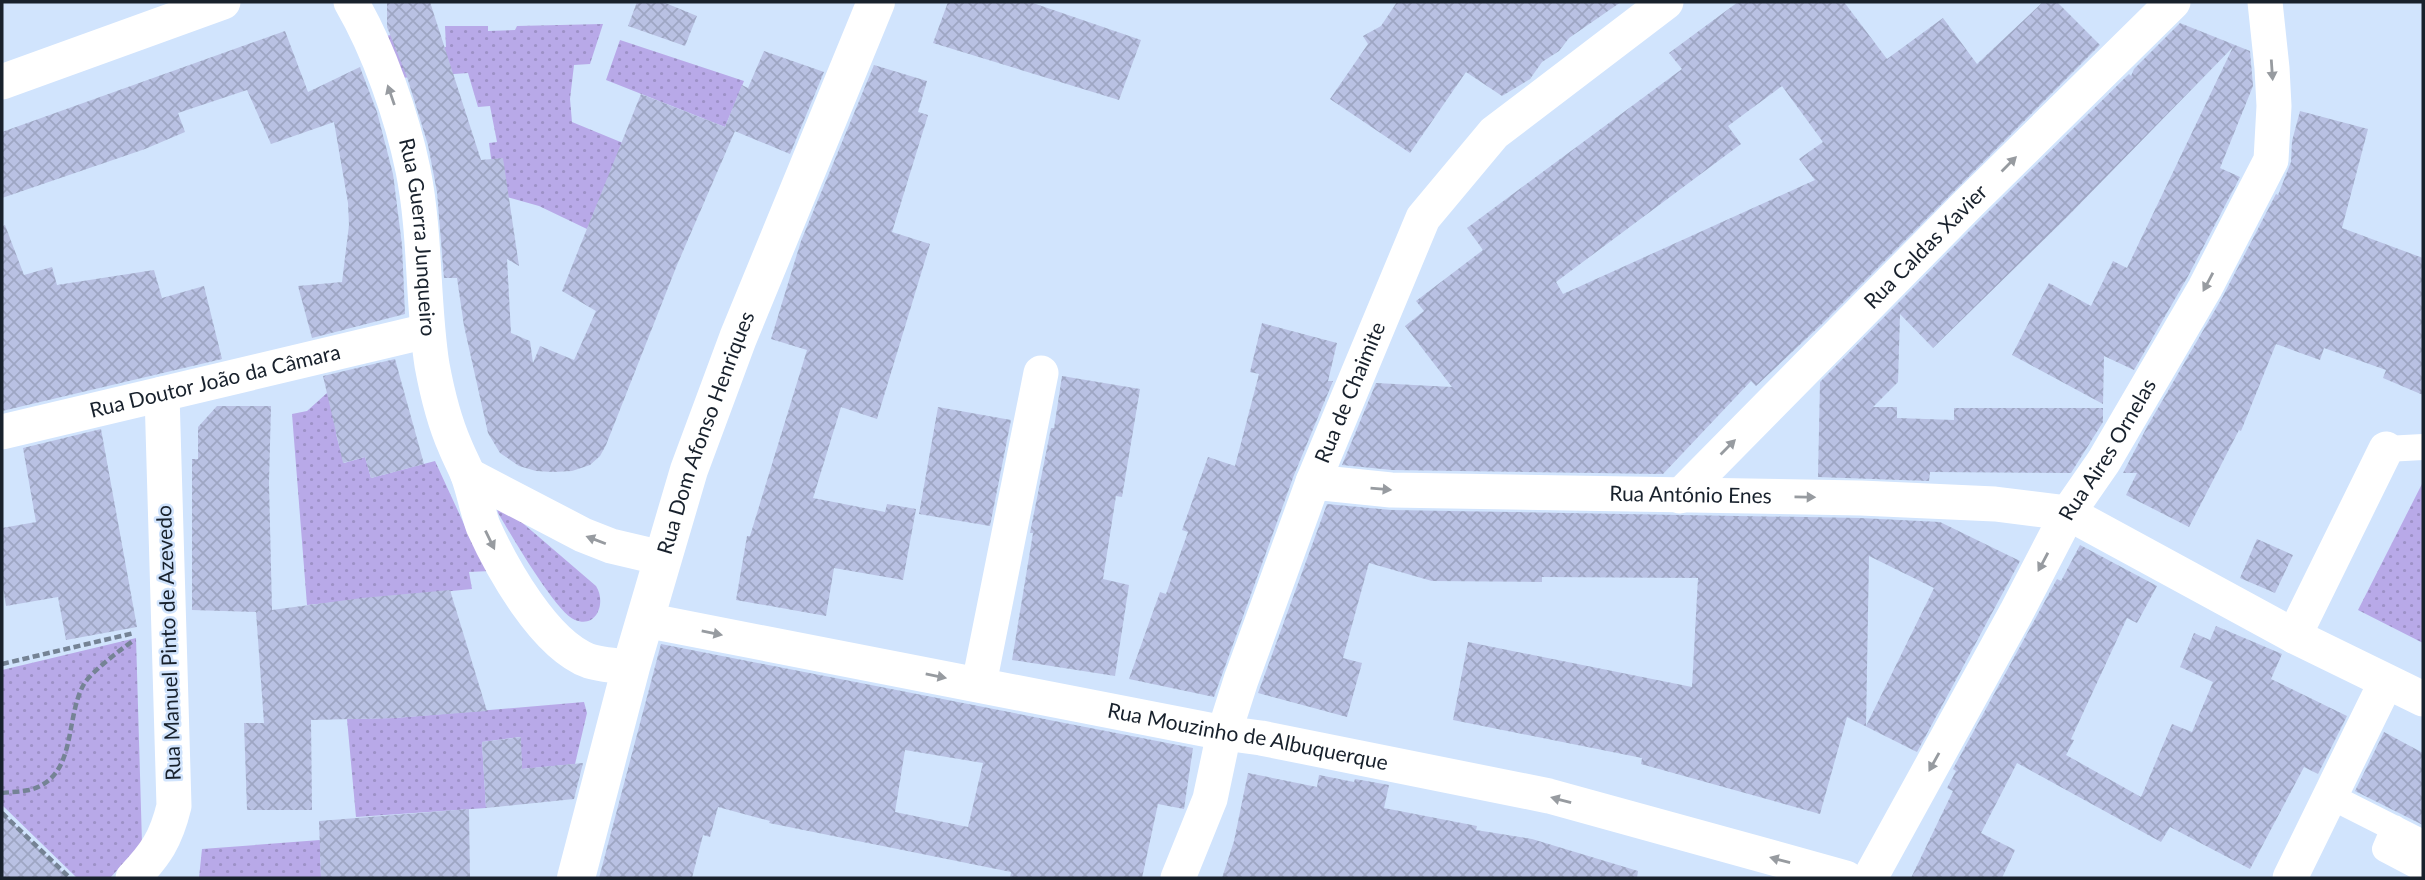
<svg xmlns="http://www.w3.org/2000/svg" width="2425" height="880" viewBox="0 0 2425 880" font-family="Lato,sans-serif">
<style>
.green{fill:url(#green-dots)}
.building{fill:url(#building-cross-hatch);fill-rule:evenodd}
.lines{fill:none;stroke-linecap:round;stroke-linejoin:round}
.path{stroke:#758395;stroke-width:4.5;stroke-dasharray:7 3.5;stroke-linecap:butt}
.pedestrian{stroke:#fff;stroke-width:26}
.minor{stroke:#fff;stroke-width:35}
.secondary{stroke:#fff;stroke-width:38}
.oneway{fill:#979ba0}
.labels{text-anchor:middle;stroke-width:5;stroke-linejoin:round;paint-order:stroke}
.street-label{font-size:21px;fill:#18212c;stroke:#d1e4fd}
</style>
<defs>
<pattern id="green-dots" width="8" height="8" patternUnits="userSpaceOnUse" patternTransform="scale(1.75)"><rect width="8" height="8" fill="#b8a9e8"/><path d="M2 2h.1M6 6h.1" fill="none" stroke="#9d91c7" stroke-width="1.8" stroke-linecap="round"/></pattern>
<pattern id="building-cross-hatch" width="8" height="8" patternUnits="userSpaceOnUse" patternTransform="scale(1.75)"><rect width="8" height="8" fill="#b9c1e3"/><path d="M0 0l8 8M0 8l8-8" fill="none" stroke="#9ea6c3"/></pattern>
</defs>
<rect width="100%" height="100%" fill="#d1e4fd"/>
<!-- green -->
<path class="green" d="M 603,24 L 590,64 L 574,65 L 570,99 L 572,122 L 623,143 L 587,229 L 539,206 L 496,194 L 489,143 L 497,142 L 490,106 L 478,107 L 468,73 L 400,78 L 384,36 L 416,32 L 416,48 L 446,47 L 445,26 L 488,26 L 488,31 L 515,30 L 517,26 Z
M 620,40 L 744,81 L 725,127 L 606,80 Z
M 327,393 L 354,428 L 336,434 L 344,463 L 365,457 L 371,478 L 435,461 L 475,548 L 490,571 L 469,572 L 472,589 L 307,605 L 292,414 L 307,411 Z
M 2423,482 L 2423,643 L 2358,610 Z
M 505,508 L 596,586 C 606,601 598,629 575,620 C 556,613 510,533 498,513 L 497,509 Z
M 136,638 L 142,843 L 110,878 L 77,878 L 2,805 L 2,670 Z
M 584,702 L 587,713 L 575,764 L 522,769 L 520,737 L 482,742 L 486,808 L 356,817 L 347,719 L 395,718 Z
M 320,840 L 321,878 L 199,878 L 202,849 Z"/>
<!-- building -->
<path class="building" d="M 387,2 L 430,2 L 481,160 L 503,158 L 519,266 L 507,259 L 511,333 L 530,341 L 533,363 L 540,346 L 574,360 L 596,311 L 562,291 L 641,94 L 735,131 L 677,265 L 606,445 L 600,456 L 590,465 L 572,471 L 553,472 L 536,471 L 519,466 L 500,453 L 488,433 L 464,326 L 457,278 L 444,278 L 437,192 L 428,145 L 407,77 L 387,27 Z
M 637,2 L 663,2 L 697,16 L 685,46 L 628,26 Z
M 948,2 L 1030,2 L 1141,40 L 1119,100 L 933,43 Z
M 1397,2 L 1621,2 L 1569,38 L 1559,51 L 1542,62 L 1530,79 L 1502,96 L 1466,72 L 1410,153 L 1330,99 L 1368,44 L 1363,36 L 1381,26 Z
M 1738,2 L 1844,2 L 1887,59 L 1943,18 L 1977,64 L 2043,2 L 2057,2 L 2100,45 L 1822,324 L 1756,386 L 1751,381 L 1663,474 L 1392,470 L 1342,465 L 1376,383 L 1452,387 L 1405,326 L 1424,311 L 1416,301 L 1483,250 L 1467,228 L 1682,69 L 1669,53 ZM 1782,86 L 1823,142 L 1799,159 L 1815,180 L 1563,294 L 1556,282 L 1741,144 L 1728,126 Z
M 2180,23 L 2250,51 L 2253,86 L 2220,168 L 2240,177 L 2187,278 L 2134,370 L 2104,356 L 2103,404 L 2012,355 L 2049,283 L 2091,306 L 2113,261 L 2127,268 L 2233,47 L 2068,216 L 1933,348 L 1900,314 L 1898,382 L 1873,407 L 1897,407 L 1897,418 L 1954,420 L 1954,408 L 2103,408 L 2103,422 L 2071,473 L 1930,472 L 1929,481 L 1818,477 L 1820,382 L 1982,218 L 2129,74 L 2131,76 L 2134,69 Z
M 285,31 L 308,92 L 360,67 L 361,70 L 377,112 L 393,174 L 402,245 L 405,314 L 312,338 L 298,286 L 342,282 L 349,225 L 348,203 L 334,122 L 271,144 L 247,90 L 178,113 L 185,132 L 145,149 L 2,198 L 2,132 Z
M 764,51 L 824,72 L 790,154 L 725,127 L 742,85 L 748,88 Z
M 874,65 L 927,81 L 918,112 L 928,115 L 892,232 L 930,244 L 877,419 L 841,407 L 813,498 L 885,512 L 887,504 L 916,509 L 903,580 L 834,568 L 826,616 L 736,600 L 747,536 L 750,536 L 807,350 L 771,339 L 801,241 Z
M 2300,111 L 2368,129 L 2342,228 L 2423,258 L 2423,395 L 2383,378 L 2386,370 L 2324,348 L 2320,360 L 2276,344 L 2241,431 L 2239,430 L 2189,527 L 2126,495 L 2137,473 L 2123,473 L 2147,427 L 2222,298 L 2276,194 L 2278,195 L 2291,162 L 2292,141 Z
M 5,225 L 24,275 L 52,267 L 57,285 L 154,270 L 162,298 L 204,286 L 222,359 L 2,411 L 2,226 Z
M 1262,323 L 1337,343 L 1328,381 L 1333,381 L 1294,475 L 1214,697 L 1129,679 L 1160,592 L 1166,594 L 1188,532 L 1182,530 L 1208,457 L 1235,466 L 1259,374 L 1250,372 Z
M 395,359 L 424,464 L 371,478 L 365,457 L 343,463 L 323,376 Z
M 1062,376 L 1140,389 L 1122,497 L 1116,496 L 1103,579 L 1129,585 L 1115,676 L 1012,660 L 1033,533 L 1030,533 L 1051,428 L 1054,428 Z
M 217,406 L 271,406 L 269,483 L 272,610 L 362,598 L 450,590 L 487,711 L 395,718 L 311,720 L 312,810 L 247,810 L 244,723 L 264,723 L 256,612 L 192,610 L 192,459 L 198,459 L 198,427 Z
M 938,407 L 1011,420 L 990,526 L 919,514 Z
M 101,429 L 137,627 L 66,640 L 58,597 L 6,606 L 2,582 L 2,528 L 36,522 L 23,448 Z
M 1327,504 L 1391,510 L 1860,518 L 1940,522 L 2020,561 L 1917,752 L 1847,717 L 1820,814 L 1641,764 L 1642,758 L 1453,720 L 1468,642 L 1692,687 L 1698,578 L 1542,577 L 1542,582 L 1432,581 L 1369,563 L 1343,658 L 1362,663 L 1347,717 L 1258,693 ZM 1869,556 L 1934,588 L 1866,726 Z
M 2257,539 L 2293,555 L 2275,593 L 2240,578 Z
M 2080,545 L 2157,586 L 2137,623 L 2127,618 L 2071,739 L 2074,740 L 2066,755 L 2141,797 L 2172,724 L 2192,732 L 2213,682 L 2180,667 L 2194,633 L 2210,640 L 2216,626 L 2282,654 L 2271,679 L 2347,716 L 2318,774 L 2304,767 L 2250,869 L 2170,827 L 2161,842 L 2017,763 L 1981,833 L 2015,850 L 2002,878 L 1911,878 L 1953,791 L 1947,788 L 1956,771 L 1953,769 L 2057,579 L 2061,581 Z
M 661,644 L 1193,748 L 1184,809 L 1158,804 L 1142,878 L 1010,878 L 1011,872 L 769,823 L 770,821 L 718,807 L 710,837 L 703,835 L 692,878 L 599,878 ZM 905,750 L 983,763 L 968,827 L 895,812 Z
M 2384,732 L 2423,753 L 2423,825 L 2355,791 Z
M 521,737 L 522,769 L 583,763 L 574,799 L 486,808 L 482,742 Z
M 1248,773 L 1317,787 L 1319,775 L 1354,782 L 1355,779 L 1389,785 L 1384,808 L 1477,826 L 1476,830 L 1532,839 L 1638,871 L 1637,878 L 1222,878 L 1234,841 Z
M 469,809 L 470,878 L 321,878 L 319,821 Z
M 2,813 L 69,878 L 2,878 Z"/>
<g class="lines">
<!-- path -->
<path class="path" d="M 2,664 L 134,633
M 2,793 C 11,792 20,792 29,790 C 78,778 64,719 84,684 C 90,673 121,649 133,641
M 2,813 L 70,878"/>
<!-- pedestrian -->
<path class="pedestrian" d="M 2386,449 L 2423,447
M 2330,796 L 2423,843
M 2394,828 L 2385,849 L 2423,869"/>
<!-- minor -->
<g class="minor">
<path id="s1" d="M 351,2 C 379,50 402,116 413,170 C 426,235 422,300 432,365 C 437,392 444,421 455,446 C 459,456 464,465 468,475 C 474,492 477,509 483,526 C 502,568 544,644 589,661 C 602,665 617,666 631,667"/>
<path d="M 2,82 L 223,2"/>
<path id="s2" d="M 2,432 L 427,331"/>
<path d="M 468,475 L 583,535 L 611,546 L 662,558"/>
<path id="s3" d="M 1313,482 L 1391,490 L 1861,498 L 1995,504 L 2068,513 L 2294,636 L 2423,699"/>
<path id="s4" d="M 1680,496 L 1968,204 L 2173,2"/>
<path id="s5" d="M 645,620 L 1224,733 L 1261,738 L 1549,796 L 1846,878"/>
<path d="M 2294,636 L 2386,449"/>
<path d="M 979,684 L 1041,373"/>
<path d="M 133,878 C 156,854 166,839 174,806 L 162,394"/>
<path id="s6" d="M 1178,878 L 1210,799 L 1224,733 L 1241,680 L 1313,482 L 1423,218 L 1494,133 L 1666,2"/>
<path id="s7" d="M 1870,878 L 2016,613 L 2068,513 L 2104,461 L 2205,288 L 2271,160 L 2274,106 L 2272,68 L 2265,2"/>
<path d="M 2290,878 L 2386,682"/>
</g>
<!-- secondary -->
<path class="secondary" id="s8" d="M 576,878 L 631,667 L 689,470 L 738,338 L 876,2"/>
</g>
<!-- one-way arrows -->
<defs><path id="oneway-solid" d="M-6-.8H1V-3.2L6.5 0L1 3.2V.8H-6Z" transform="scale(1.75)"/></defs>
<g class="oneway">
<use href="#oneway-solid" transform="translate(2272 70) rotate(86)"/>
<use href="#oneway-solid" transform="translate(391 95) rotate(-109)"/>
<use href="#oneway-solid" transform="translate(2009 164) rotate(-45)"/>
<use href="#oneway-solid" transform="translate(2208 282) rotate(118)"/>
<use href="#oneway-solid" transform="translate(1728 447) rotate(-45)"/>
<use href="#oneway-solid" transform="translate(1381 489) rotate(5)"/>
<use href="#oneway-solid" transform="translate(1805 497) rotate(1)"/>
<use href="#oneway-solid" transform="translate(490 540) rotate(64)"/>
<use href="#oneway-solid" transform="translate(596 540) rotate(-159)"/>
<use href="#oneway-solid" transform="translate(2043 562) rotate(118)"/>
<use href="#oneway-solid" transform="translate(712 633) rotate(11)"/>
<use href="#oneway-solid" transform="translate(936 676) rotate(11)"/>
<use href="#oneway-solid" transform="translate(1934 762) rotate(119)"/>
<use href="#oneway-solid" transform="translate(1561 800) rotate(-165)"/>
<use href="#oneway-solid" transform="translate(1780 860) rotate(-165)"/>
</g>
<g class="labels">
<!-- street labels -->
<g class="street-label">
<text dy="7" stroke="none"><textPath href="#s1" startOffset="247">Rua Guerra Junqueiro</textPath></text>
<text dy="7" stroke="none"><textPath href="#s4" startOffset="350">Rua Caldas Xavier</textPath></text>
<text dy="7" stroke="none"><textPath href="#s2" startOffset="219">Rua Doutor João da Câmara</textPath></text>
<text dy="7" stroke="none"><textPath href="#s6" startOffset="516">Rua de Chaimite</textPath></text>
<text dy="7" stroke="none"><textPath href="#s8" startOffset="464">Rua Dom Afonso Henriques</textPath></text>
<text dy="7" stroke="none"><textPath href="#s7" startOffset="490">Rua Aires Ornelas</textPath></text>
<text dy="7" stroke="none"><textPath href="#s3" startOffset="378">Rua António Enes</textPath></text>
<text transform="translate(169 643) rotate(-92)" y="7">Rua Manuel Pinto de Azevedo</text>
<text dy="7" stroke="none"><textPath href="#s5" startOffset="614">Rua Mouzinho de Albuquerque</textPath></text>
</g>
</g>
<!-- border -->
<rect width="2425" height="880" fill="none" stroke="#18212c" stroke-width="7"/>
</svg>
